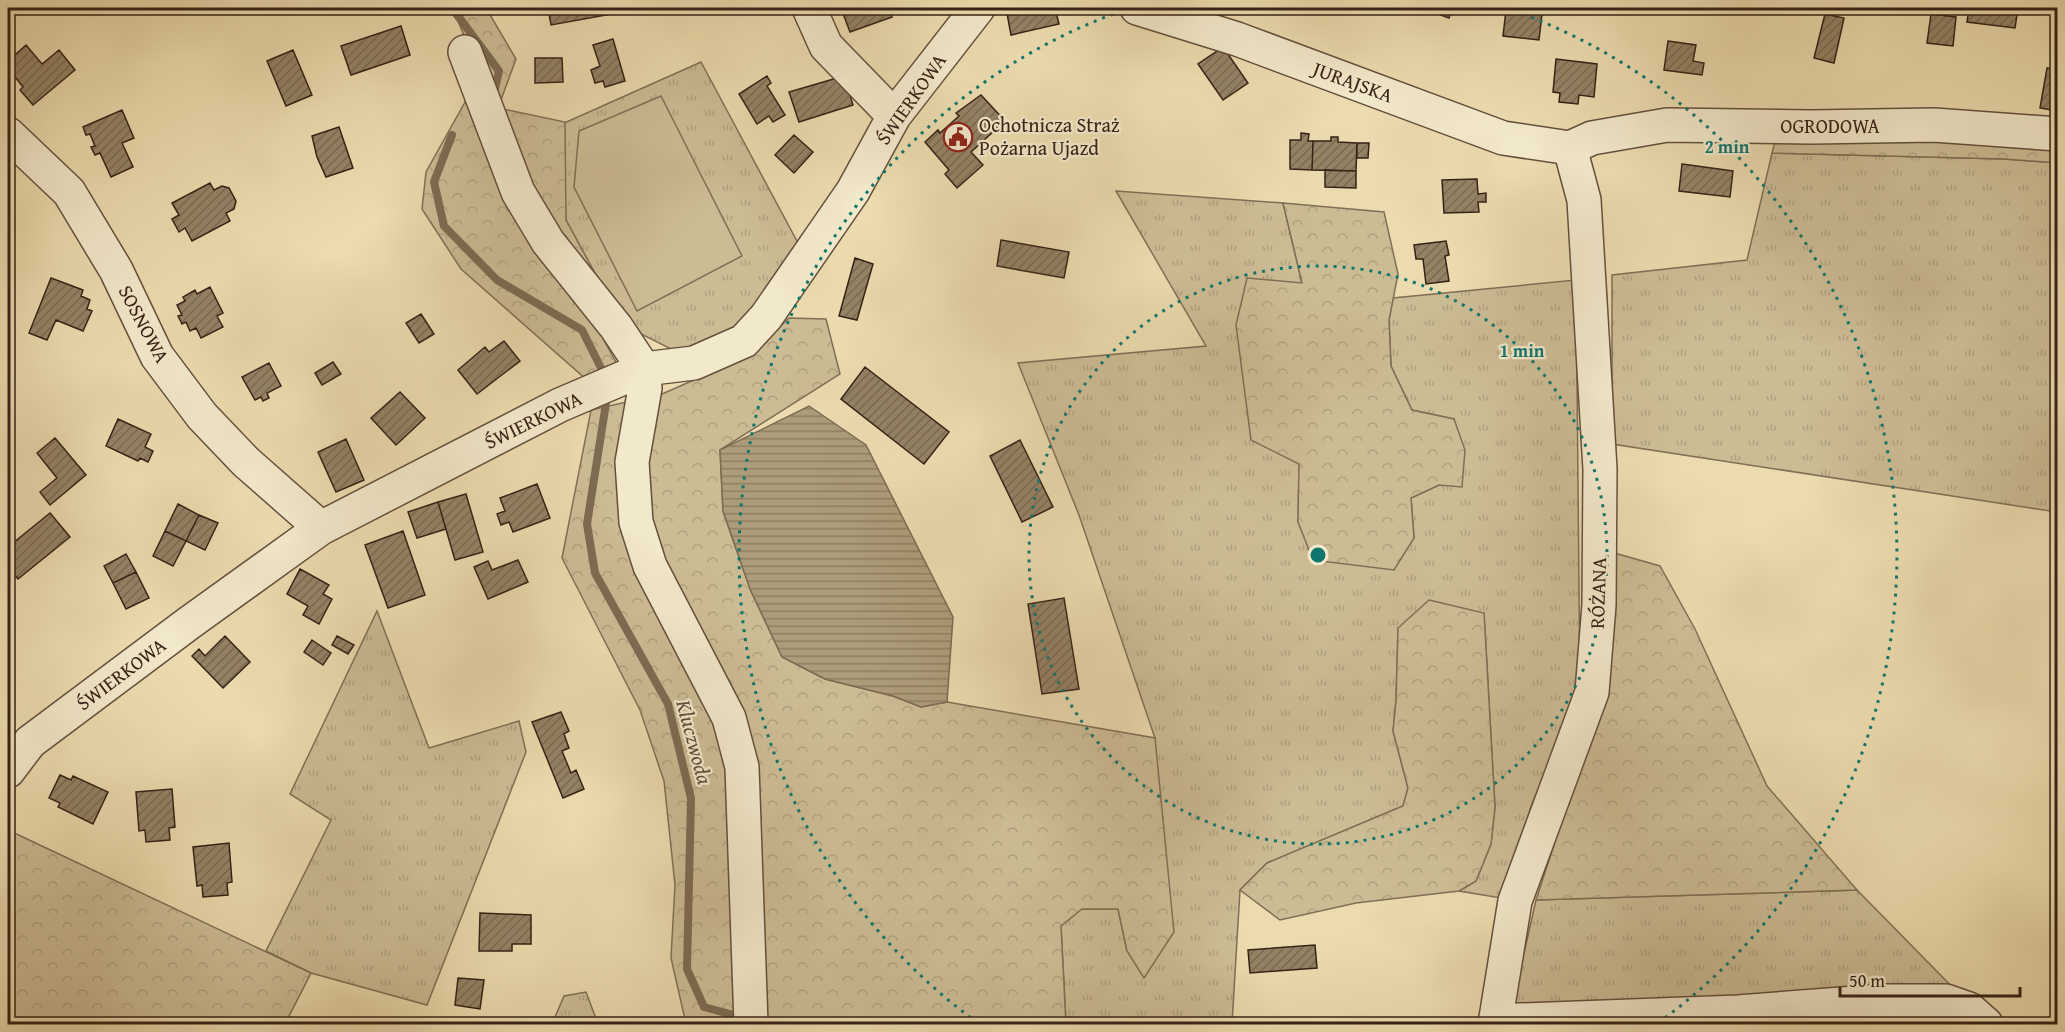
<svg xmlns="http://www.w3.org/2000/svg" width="2065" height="1032" viewBox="0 0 2065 1032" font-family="'Gentium Book Plus',serif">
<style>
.grass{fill:url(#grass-tufts);stroke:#816f55;stroke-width:1.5}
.forest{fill:url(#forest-crowns);stroke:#816f55;stroke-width:1.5}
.pitch{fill:#ccbc94;stroke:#816f55;stroke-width:1.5}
.water{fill:url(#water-rules);stroke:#7d6b52;stroke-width:1.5}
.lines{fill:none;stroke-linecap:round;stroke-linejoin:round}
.stream{stroke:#7d6b52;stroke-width:8}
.building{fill:url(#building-hatch);stroke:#362216;stroke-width:1.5}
.minor-casing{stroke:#63503c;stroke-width:36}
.minor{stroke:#f2e8ca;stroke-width:33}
.ring{fill:none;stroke:#0f766e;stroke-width:3;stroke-dasharray:3 6}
.labels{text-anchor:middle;stroke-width:4.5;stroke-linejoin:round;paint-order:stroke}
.street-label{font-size:20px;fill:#362216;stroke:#f2e8ca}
.poi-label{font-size:20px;fill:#362216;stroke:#f2e8ca;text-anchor:start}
.water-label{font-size:21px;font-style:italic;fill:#604d39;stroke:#f2e8ca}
.centre{fill:#0f766e;stroke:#f2e8ca;stroke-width:3}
.ring-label{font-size:18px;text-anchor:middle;font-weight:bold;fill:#0f766e;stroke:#f2e8ca;stroke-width:4.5;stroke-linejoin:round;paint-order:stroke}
</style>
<defs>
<pattern id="grass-tufts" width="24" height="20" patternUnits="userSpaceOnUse" patternTransform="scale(1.5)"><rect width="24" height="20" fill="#ccbc94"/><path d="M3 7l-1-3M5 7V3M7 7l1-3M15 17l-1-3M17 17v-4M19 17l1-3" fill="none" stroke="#b0a17f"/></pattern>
<pattern id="forest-crowns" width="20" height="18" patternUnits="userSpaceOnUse" patternTransform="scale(1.5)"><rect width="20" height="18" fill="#ccbc94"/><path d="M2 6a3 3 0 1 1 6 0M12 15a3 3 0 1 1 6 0" fill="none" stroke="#b0a17f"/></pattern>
<pattern id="water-rules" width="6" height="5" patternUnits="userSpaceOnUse" patternTransform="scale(1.5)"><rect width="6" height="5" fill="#ad9c7a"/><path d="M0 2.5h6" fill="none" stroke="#8e7f63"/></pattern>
<pattern id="building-hatch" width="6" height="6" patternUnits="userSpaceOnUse" patternTransform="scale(1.5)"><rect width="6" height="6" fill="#948265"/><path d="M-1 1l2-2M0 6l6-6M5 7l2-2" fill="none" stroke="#7a6a52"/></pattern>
</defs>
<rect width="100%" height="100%" fill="#ebdbae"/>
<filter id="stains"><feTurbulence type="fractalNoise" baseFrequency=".00333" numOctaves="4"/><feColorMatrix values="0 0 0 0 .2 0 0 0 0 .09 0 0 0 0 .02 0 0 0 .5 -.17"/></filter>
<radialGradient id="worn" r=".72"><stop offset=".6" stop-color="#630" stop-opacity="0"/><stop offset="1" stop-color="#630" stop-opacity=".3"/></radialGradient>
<!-- grass -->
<path class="grass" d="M 701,62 L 798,243 L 746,322 L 679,353 L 623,325 L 566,220 L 562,124 Z
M 1772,153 L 2004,159 L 2057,163 L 2057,512 L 1612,444 L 1612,275 L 1747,260 Z
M 1116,191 L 1283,203 L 1302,283 L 1298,522 L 1414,538 L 1411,498 L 1439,485 L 1454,419 L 1412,410 L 1391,366 L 1389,320 L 1393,298 L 1576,280 L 1580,688 L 1532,804 L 1501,898 L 1459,891 L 1476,881 L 1491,844 L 1495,807 L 1484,613 L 1398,628 L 1396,701 L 1393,731 L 1408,788 L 1403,806 L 1267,863 L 1240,890 L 1232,1024 L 1066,1024 L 1061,926 L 1081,909 L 1118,909 L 1127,951 L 1155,738 L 1079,515 L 1018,363 L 1206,346 Z
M 377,611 L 429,748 L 519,721 L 526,752 L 427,1005 L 311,973 L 266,951 L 331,820 L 290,794 Z
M 1857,890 L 1966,1001 L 1511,1011 L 1536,900 Z
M 586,992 L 598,1024 L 552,1024 L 564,996 Z"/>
<!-- forest -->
<path class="forest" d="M 448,8 L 486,8 L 516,59 L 498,108 L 565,122 L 566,220 L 623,325 L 548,230 L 457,19 Z
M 469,95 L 617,364 L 587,380 L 461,269 L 422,209 L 426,172 Z
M 1776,138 L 2058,141 L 2057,163 L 2004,159 L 1772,153 Z
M 1283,203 L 1384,212 L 1398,274 L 1389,320 L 1391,366 L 1412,410 L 1454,419 L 1465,450 L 1462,487 L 1439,485 L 1411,498 L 1414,538 L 1394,570 L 1313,560 L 1298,522 L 1299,464 L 1251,440 L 1236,325 L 1247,278 L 1302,283 Z
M 789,318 L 826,319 L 840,374 L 720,450 L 723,511 L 750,589 L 782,657 L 825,679 L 893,696 L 921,707 L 947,702 L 1155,738 L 1174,932 L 1144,978 L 1127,951 L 1118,909 L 1082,909 L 1061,926 L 1066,1024 L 686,1024 L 671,958 L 675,885 L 664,781 L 640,710 L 562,558 L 591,410 L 662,394 L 751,355 Z
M 1611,552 L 1660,566 L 1695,629 L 1767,786 L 1857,890 L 1536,900 L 1599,707 Z
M 1429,600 L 1484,613 L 1495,807 L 1491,844 L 1476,881 L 1459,891 L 1356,903 L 1280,920 L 1240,890 L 1267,863 L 1403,806 L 1408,788 L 1393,731 L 1396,701 L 1398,628 Z
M 8,830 L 311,973 L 285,1024 L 8,1024 Z"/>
<!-- pitch -->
<path class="pitch" d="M 661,96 L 742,256 L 637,311 L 574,187 L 579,131 Z"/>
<!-- water -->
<path class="water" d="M 809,406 L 866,445 L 953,617 L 947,702 L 921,707 L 893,696 L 825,679 L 782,657 L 750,589 L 723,511 L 720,450 Z"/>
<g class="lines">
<!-- stream -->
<path class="stream" d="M 452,8 L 499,71 L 495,89
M 452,135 L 434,182 L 444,226 L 497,280 L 582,330 L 603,372
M 607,397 L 587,524 L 595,573 L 668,704 L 691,798 L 687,969 L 704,1007 L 741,1017"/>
</g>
<!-- building -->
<path class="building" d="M 548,8 L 610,8 L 612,14 L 551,25 Z
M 841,8 L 889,8 L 892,17 L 850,32 Z
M 1006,8 L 1055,8 L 1059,24 L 1011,35 Z
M 1440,8 L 1466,8 L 1465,12 L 1452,8 L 1449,18 L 1438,14 Z
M 1969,8 L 2018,8 L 2015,28 L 1967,22 Z
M 1506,10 L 1542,14 L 1539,40 L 1503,36 Z
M 1825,14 L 1844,18 L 1834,63 L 1814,58 Z
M 1931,14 L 1956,17 L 1953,46 L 1927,43 Z
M 401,26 L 410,55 L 351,75 L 341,46 Z
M 613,39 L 625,81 L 605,87 L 603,81 L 595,83 L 591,70 L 600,66 L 593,45 Z
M 1668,41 L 1696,45 L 1693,61 L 1704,63 L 1702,75 L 1664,70 Z
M 26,45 L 42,64 L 59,50 L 75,70 L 33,105 L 20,90 L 23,87 L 8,68 L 8,61 Z
M 1223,47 L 1248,83 L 1223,100 L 1198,64 Z
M 293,50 L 312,95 L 286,106 L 267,61 Z
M 535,58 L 562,58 L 563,82 L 535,83 Z
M 1556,59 L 1597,64 L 1594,97 L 1579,95 L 1578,104 L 1559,102 L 1560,93 L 1553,92 Z
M 2047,68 L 2058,70 L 2058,111 L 2040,108 Z
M 767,76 L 771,83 L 767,86 L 785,115 L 773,122 L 769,116 L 757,124 L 739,94 Z
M 844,76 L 853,105 L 799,122 L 789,92 Z
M 981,95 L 1005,121 L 971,152 L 983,165 L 957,188 L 945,174 L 949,170 L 925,142 L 938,130 L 940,133 L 959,116 L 956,113 Z
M 122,110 L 134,138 L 122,143 L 133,167 L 111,177 L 100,153 L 95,155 L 91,147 L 95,146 L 90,134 L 86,135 L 83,127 Z
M 339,127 L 353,168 L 326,177 L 317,157 L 312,136 Z
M 1301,133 L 1309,134 L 1308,141 L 1313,141 L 1312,170 L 1290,169 L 1290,140 L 1301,140 Z
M 794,135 L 813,152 L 794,173 L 775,155 Z
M 1331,137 L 1338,137 L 1338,142 L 1357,143 L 1356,171 L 1312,170 L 1313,141 L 1331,141 Z
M 1357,143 L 1369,143 L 1368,158 L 1357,158 Z
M 1682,164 L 1733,171 L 1730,197 L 1679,191 Z
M 1325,170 L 1356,171 L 1356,188 L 1325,187 Z
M 1477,179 L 1478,194 L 1486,193 L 1486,202 L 1478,202 L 1479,212 L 1444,213 L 1442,180 Z
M 210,183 L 214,190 L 222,186 L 229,188 L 236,201 L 234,209 L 226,213 L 230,221 L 192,241 L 185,228 L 179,232 L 172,219 L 179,215 L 172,203 Z
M 1001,240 L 1069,252 L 1064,278 L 997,266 Z
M 1446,241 L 1449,255 L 1445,256 L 1449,281 L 1426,284 L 1423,259 L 1416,259 L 1414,245 Z
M 855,258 L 873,264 L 857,320 L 839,316 Z
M 51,278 L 83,290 L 81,296 L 90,300 L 87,309 L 92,311 L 83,331 L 56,320 L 47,340 L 29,333 Z
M 210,287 L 223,313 L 217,316 L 223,327 L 201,338 L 196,328 L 190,331 L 186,322 L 182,324 L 178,316 L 182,315 L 177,305 L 185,301 L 183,297 L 195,290 L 197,294 Z
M 421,314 L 434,334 L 419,343 L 406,323 Z
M 504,341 L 520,361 L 477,394 L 458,370 L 485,347 L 489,352 Z
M 333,362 L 341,374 L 322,385 L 315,373 Z
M 269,363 L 281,386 L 267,393 L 269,398 L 263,401 L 261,397 L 255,400 L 242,377 Z
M 865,367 L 949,432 L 924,464 L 841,399 Z
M 400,392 L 425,418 L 396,445 L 371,418 Z
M 118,419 L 151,434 L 145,447 L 153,451 L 148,462 L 140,458 L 138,461 L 106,446 Z
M 55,438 L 86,475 L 50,505 L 40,492 L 57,478 L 37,453 Z
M 346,439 L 364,480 L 336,492 L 318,452 Z
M 1020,440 L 1053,507 L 1022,522 L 990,456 Z
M 537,484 L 550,518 L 513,532 L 509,522 L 501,525 L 497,514 L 505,511 L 500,498 Z
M 466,494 L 483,552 L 455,560 L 438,502 Z
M 438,502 L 446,529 L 417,538 L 408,512 Z
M 178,504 L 199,515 L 186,541 L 165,531 Z
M 50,513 L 70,537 L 18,579 L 8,566 L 8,547 Z
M 199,515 L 218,523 L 205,550 L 186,541 Z
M 165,531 L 186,541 L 173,566 L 153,556 Z
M 403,531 L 425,595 L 388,608 L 365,545 Z
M 126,554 L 136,572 L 113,583 L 104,566 Z
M 518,560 L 528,582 L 488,599 L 474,567 L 488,561 L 492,570 Z
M 300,569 L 329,585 L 323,594 L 332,599 L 319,624 L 303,615 L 308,606 L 287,594 Z
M 136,572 L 149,598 L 126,609 L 113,583 Z
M 1064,598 L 1079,689 L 1042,694 L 1028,604 Z
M 225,636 L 250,662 L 223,688 L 192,656 L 199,649 L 205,656 Z
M 337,636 L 354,645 L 348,654 L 332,645 Z
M 312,640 L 331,653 L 323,665 L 304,652 Z
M 561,712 L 569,731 L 564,734 L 569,748 L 562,751 L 571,773 L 576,770 L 584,789 L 563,798 L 532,722 Z
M 60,775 L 71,780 L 73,776 L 108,792 L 93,824 L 58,807 L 60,803 L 49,798 Z
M 172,789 L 175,827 L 169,828 L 170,840 L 146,842 L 145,830 L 139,831 L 136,792 Z
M 229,843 L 232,882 L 227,883 L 228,895 L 203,897 L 202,885 L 197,886 L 193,847 Z
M 480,913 L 531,915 L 531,944 L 512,944 L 512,951 L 479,951 Z
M 1315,945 L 1317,968 L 1250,973 L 1248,950 Z
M 458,978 L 484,980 L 480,1009 L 455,1005 Z"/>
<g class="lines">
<!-- minor casing -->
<g class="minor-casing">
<path id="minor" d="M 809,8 L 826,46 L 894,116
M 1137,8 L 1237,39 L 1503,138 L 1570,148
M 465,52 L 518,192 L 548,242 L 616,327 L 644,369 L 645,388 L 632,462 L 636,522 L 650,566 L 729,718 L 742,767 L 751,1024
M 8,134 L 69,192 L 116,270 L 157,356 L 202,416 L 246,462 L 321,528
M 1570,148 L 1592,138 L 1667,125 L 1811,127 L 1934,125 L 2058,134
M 8,771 L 30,742 L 189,623 L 321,528 L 560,405 L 644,369 L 694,363 L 744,341 L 766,317 L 853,191 L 894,116 L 978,8
M 1495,1021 L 1738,1012 L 1881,1001 L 1946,1001 L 1969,1009 L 1986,1024
M 1495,1024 L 1515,901 L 1592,692 L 1599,605 L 1600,469 L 1584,200 L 1570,148"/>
</g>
<!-- minor -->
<use href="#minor" class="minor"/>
</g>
<!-- distance rings -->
<g class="ring">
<circle cx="1318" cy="555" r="289"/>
<path d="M978 1023A578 578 0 0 1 1130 8M1506 8A578 578 0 0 1 1658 1023"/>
</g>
<!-- icons -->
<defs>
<g id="civic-ring" transform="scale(1.5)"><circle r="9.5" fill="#f2e8ca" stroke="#8f2418" stroke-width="1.5"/><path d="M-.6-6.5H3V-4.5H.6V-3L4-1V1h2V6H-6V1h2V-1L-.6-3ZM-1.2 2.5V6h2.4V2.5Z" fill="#8f2418"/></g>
</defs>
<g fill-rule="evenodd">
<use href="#civic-ring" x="958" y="137"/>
</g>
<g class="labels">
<!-- street labels -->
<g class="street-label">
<text transform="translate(1353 82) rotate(20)" y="7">JURAJSKA</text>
<text transform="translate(911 99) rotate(-55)" y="7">ŚWIERKOWA</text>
<text x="1830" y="133">OGRODOWA</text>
<text transform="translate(144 324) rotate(62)" y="7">SOSNOWA</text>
<text transform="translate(533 420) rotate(-26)" y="7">ŚWIERKOWA</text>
<text transform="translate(1598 593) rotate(-88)" y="7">RÓŻANA</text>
<text transform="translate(121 674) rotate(-37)" y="7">ŚWIERKOWA</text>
</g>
<!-- poi labels -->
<g class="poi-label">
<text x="979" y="132">Ochotnicza Straż<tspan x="979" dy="23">Pożarna Ujazd</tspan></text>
</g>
<!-- water labels -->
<g class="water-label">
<text transform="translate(694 742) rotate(75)" y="7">Kluczwoda</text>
</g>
</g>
<circle cx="1318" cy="555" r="9" class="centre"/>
<g class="ring-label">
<text x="1727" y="153">2 min</text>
<text x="1522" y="357">1 min</text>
</g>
<!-- margin -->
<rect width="2065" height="1032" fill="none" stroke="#ebdbae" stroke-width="30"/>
<rect x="9" y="9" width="2047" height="1014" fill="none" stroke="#362216" stroke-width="3"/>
<rect x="15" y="15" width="2035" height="1002" fill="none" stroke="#362216" stroke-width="1.5"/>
<!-- scale -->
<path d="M1840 987v9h180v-9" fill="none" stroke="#362216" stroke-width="3"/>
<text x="1849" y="987" font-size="18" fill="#362216" stroke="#f2e8ca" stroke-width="4.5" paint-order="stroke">50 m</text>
<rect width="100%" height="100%" filter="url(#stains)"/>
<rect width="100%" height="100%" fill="url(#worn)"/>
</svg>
